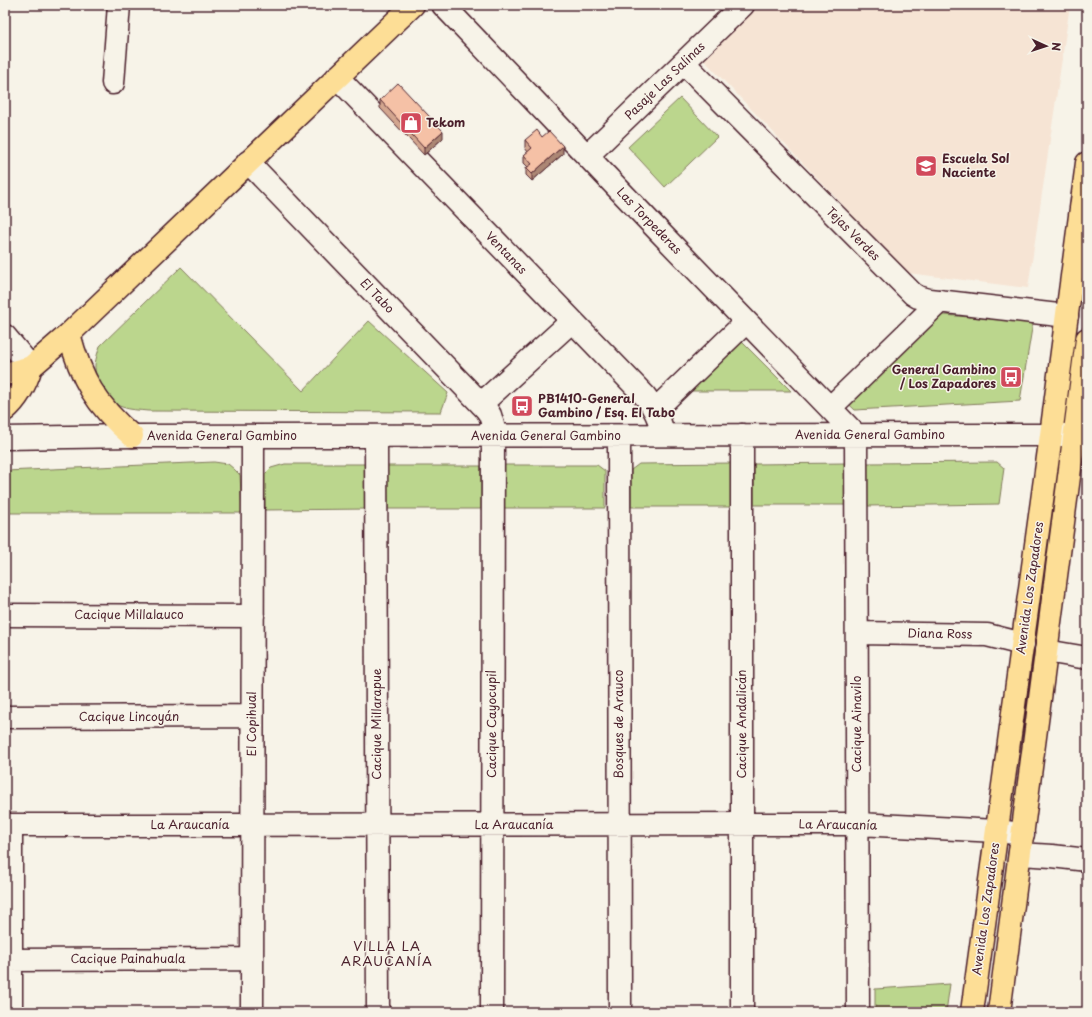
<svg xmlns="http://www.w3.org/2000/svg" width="1092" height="1017" viewBox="0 0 1092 1017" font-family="'Playpen Sans',sans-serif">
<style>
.built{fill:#f6e4d4}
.green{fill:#bbd68d;stroke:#827a5c}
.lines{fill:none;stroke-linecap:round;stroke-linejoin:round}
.minor-casing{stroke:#4a1f2b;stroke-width:25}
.major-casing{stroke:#4a1f2b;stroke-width:25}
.minor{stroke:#f7f3e8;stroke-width:22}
.major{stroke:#fdde96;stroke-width:22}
.wall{fill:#d3a68f;stroke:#4a1f2b}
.shaded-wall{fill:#ac8774;stroke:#4a1f2b}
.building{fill:#f5c1a6;stroke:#4a1f2b}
.labels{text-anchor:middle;stroke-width:3;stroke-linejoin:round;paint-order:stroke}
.street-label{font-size:12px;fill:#4a1f2b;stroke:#f7f3e8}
.poi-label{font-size:12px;font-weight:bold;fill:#4a1f2b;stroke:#f7f3e8;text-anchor:start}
.neighbourhood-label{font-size:13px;letter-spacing:1px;fill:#4a1f2b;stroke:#f7f3e8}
</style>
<rect width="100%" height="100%" fill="#f7f3e8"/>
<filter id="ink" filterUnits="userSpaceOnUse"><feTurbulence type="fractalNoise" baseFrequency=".025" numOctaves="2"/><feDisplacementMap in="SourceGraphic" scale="8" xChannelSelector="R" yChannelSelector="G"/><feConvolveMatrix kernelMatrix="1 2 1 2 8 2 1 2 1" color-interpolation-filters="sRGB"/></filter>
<g filter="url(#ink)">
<!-- built -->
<path class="built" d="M 760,5 L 1070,5 L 1028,288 L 908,273 L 704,60 Z"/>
<!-- green -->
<path class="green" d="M 680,98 L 717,137 L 665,187 L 628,147 Z
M 181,267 L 303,391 L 369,321 L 448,393 L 441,412 L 148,411 C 139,410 130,410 122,407 C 107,402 94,381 95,364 C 96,358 98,352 100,346 Z
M 918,313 L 1033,322 L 1020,401 L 855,410 L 837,393 Z
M 742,342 L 791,391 L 691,391 Z
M 214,462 L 228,464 L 234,469 L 240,475 L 242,513 L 5,513 L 5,471 Z
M 997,462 L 1004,468 L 999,504 L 867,506 L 867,463 Z
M 733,463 L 733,507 L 631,507 L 631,470 L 639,464 Z
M 847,463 L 848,505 L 754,505 L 754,464 Z
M 285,464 L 368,464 L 369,509 L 265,510 L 264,475 L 271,468 Z
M 503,465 L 597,465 L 605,471 L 605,508 L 503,508 Z
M 387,466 L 481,466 L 481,509 L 388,509 Z
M 950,984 L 946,1012 L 875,1012 L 875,989 Z"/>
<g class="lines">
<!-- minor casing -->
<g class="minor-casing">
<path id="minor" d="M 443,5 L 650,222 L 856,435 L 858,1012
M 684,63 L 913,294 L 918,297 L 929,300 L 1067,316
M 337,77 L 645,396 C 655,408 660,421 664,435
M 113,83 L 119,5
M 587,156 L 743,5
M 248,162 L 486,409 L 490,415 L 493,425 L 492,1012
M 5,336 L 31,367
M 481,404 L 572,321
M 830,408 L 940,301
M 655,410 L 746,322
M 742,435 L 742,1012
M 376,436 L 378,1012
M 619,436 L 620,1012
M 5,438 L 132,436 L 1087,435
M 5,615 L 253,616
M 857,633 L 987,635 L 1023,644
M 1046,651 L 1087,658
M 5,717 L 252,716
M 5,825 L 858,824 L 997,831 L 1023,834
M 11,825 L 11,1012
M 1020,854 L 1052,856 L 1087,860
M 5,960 L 252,959
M 252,1012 L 253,436"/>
</g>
<!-- major casing -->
<g class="major-casing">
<path id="major" d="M 69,334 C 81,379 96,405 132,436
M 5,374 L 31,367 L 69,334 L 413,5
M 5,410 C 19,398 26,384 31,367
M 972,1012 L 1051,435 L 1087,163
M 999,1012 L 1087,339"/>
</g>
<!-- minor -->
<use href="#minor" class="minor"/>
<!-- major -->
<use href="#major" class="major"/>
</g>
<!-- wall -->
<path class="wall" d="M 380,100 L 443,138 L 424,155 L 380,108 Z
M 542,137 L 563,154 L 532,181 L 526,175 L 526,168 L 528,167 L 524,163 L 524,155 L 528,152 L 525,148 L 525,140 Z"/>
<!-- shaded-wall -->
<path class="shaded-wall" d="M 443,131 L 443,138 L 424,155 L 424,148 Z
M 563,146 L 563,154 L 532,181 L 532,174 Z"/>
<!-- building -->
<path class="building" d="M 398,83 L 443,131 L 424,148 L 380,100 Z
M 537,130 L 542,137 L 549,131 L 563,146 L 532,174 L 526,168 L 532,164 L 524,155 L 532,148 L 525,140 Z"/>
</g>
<!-- icons -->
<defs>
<g id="shop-square" transform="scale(1.15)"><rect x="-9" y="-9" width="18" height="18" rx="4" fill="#d1495b" stroke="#f7f3e8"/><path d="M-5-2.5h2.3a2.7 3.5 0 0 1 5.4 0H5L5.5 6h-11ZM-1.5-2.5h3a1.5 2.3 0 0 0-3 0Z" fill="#fff"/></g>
<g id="school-square" transform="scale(1.15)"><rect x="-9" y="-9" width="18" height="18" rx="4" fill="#d1495b" stroke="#f7f3e8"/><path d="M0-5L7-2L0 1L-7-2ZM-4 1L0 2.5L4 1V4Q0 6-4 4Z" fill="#fff"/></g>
<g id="bus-square" transform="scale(1.15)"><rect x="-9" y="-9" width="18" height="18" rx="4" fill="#d1495b" stroke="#f7f3e8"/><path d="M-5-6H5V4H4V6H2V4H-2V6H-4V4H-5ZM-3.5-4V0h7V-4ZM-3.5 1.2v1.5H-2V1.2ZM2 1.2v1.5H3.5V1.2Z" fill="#fff"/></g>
</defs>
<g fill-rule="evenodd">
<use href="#shop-square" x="411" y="123"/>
<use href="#school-square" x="926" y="166"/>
<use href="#bus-square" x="1011" y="377"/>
<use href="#bus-square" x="522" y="406"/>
</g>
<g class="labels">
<!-- street labels -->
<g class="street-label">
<text transform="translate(665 81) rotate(-44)" y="4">Pasaje Las Salinas</text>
<text transform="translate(649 221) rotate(46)" y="4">Las Torpederas</text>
<text transform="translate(853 234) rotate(45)" y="4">Tejas Verdes</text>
<text transform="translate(506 253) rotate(46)" y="4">Ventanas</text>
<text transform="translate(377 296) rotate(46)" y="4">El Tabo</text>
<text x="870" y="439">Avenida General Gambino</text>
<text x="222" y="440">Avenida General Gambino</text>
<text x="546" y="440">Avenida General Gambino</text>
<text transform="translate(1030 588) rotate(-82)" y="4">Avenida Los Zapadores</text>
<text x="129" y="619">Cacique Millalauco</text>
<text transform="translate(940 634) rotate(1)" y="4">Diana Ross</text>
<text x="129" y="721">Cacique Lincoyán</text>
<text transform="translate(252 724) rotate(-90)" y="4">El Copihual</text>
<text transform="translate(377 724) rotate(-90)" y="4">Cacique Millarapue</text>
<text transform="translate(492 724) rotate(-90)" y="4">Cacique Cayocupil</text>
<text transform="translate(619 724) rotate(-90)" y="4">Bosques de Arauco</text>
<text transform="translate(742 724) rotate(-90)" y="4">Cacique Andalicán</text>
<text transform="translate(857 724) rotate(-90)" y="4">Cacique Ainavilo</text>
<text x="190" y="829">La Araucanía</text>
<text x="514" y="829">La Araucanía</text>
<text transform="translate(838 825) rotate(1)" y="4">La Araucanía</text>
<text transform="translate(986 909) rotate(-82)" y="4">Avenida Los Zapadores</text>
<text x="128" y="963">Cacique Painahuala</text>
</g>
<!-- poi labels -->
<g class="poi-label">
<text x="426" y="127">Tekom</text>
<text x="942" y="163">Escuela Sol<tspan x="942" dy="14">Naciente</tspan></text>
<text x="996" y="374" text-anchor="end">General Gambino<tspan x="996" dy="14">/ Los Zapadores</tspan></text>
<text x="538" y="403">PB1410-General<tspan x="538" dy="14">Gambino / Esq. El Tabo</tspan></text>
</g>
<!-- neighbourhood labels -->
<g class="neighbourhood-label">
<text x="387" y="951">VILLA LA<tspan x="387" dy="15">ARAUCANÍA</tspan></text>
</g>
</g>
<!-- margin -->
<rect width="1092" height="1017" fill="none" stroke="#f7f3e8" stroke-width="20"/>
<rect x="10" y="10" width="1072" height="997" fill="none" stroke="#4a1f2b" stroke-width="1.5" filter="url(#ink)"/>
<!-- north arrow -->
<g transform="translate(1046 46) rotate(93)" stroke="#f7f3e8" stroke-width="3" paint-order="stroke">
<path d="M0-3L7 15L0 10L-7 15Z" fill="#4a1f2b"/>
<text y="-6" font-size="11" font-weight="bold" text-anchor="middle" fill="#4a1f2b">N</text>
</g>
</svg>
